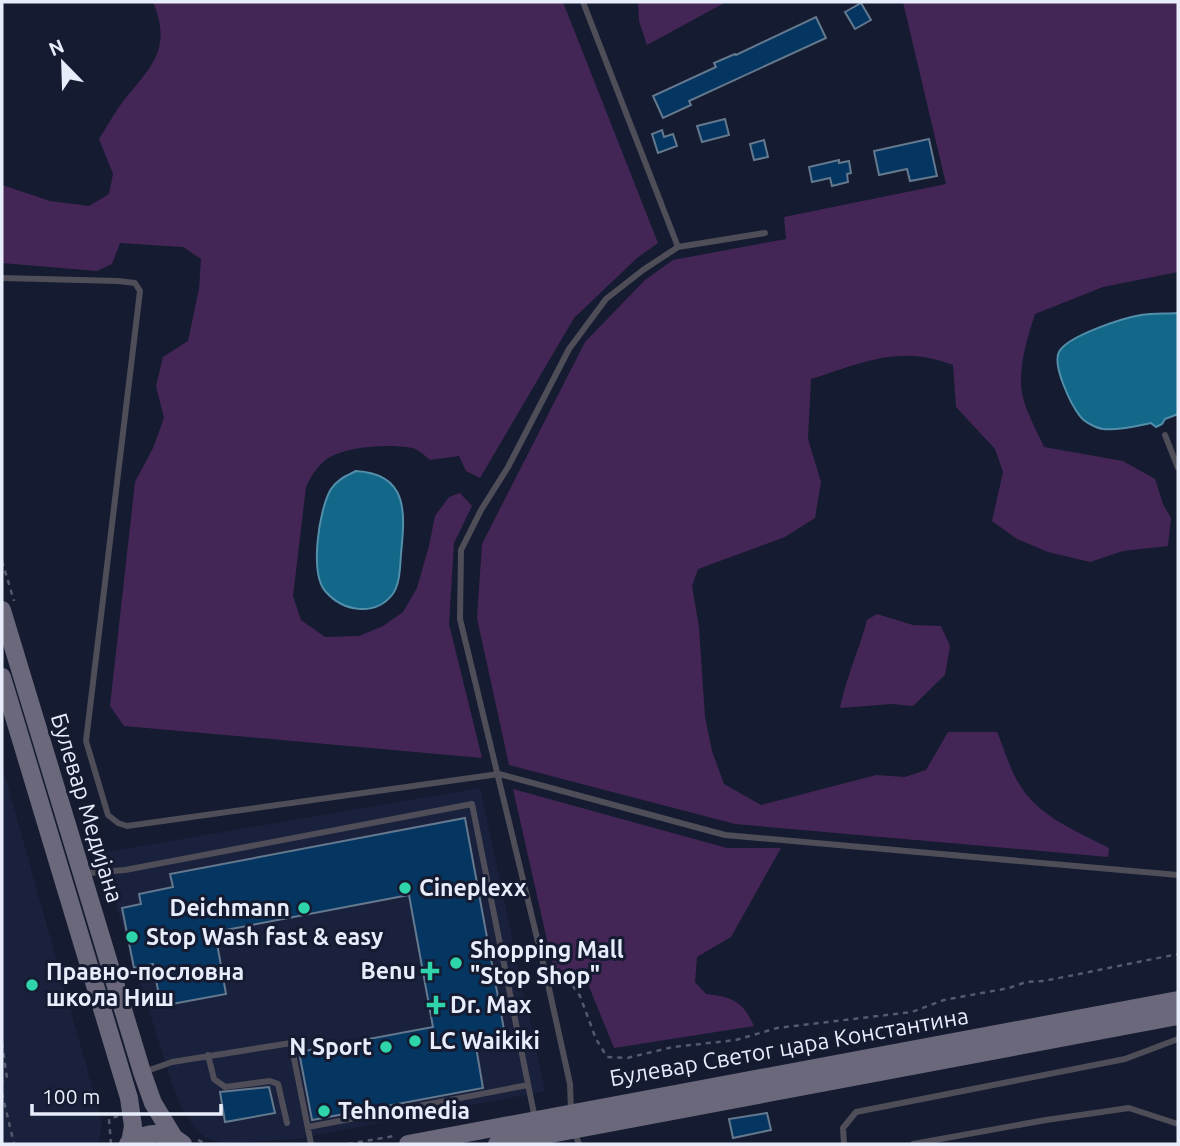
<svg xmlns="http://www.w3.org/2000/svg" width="1180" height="1146" viewBox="0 0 1180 1146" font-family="Ubuntu,sans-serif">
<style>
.built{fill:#1a213c}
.green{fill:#442656}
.water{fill:#136788;stroke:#538fab;stroke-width:2}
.building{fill:#053662;stroke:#64788e;stroke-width:2}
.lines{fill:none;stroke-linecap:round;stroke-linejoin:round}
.path{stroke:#555b6e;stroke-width:2.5;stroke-dasharray:5 5;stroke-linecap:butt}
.service{stroke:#4e4d58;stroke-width:6}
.secondary{stroke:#6a687a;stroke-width:18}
.poi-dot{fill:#2fd4aa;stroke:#151b30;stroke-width:2.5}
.labels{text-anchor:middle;stroke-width:6;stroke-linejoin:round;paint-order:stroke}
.street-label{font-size:23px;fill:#e8edfc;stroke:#151b30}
.poi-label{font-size:23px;font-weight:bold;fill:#e8edfc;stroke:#151b30;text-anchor:start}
</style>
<rect width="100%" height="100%" fill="#151b30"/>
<!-- built -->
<path class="built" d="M 2,765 L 102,1122 L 99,1144 L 2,1144 Z
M 480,788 L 545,1091 L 297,1139 L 223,1143 L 206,1138 L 197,1131 L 182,1109 L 172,1084 L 100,853 Z"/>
<!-- green -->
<path class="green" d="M 153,2 L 563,2 L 658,243 L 637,258 L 574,318 L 480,478 L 466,471 L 459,456 L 430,460 C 424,455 418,449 412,448 C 388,444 352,446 330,457 C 319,463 311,476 306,487 L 293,596 L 301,620 L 325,637 L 359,636 L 383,626 L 403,612 L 417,588 L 429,546 L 435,516 L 449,497 L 460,493 L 472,506 L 454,543 L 449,624 L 482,758 L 124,726 L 110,706 L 135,482 L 153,448 L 164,418 L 156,386 L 163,357 L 188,341 L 199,289 L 201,259 L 183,247 L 120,243 L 112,264 L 97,271 L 2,263 L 2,185 L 50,201 L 89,206 L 109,194 L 113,174 L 99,139 C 106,128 112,117 119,107 C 148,68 174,53 153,2 Z
M 638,2 L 726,2 L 647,45 L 639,21 Z
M 903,2 L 1178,2 L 1178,272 L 1103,287 L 1035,314 C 1028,336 1020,361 1021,385 C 1022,405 1036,429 1044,447 L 1123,461 L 1155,479 L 1163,504 L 1171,518 L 1168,546 L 1123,551 L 1090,562 L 1048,552 L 1017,539 L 992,521 L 1003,472 L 995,449 L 956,407 L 953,365 C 900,344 862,363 811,379 L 808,439 L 821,482 L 815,518 L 785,537 L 698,569 L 692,586 L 699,627 L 705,717 L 712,751 L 724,784 L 761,805 L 876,775 L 905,777 L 926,770 L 948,732 L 997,732 C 1004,748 1009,767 1018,782 C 1037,816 1076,831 1109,848 L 1108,857 L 735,824 L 509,765 L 477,618 L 482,544 L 585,342 L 645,280 L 673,260 L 786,239 L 784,217 L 946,184 Z
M 877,614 L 913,625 L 941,626 L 950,646 L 945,675 L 913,706 L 892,704 L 840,708 C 846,678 859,650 867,620 Z
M 513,789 L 727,848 L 781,848 L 731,937 L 697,957 L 695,982 L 706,994 C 732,997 743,1001 754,1026 L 614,1048 L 588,984 L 578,976 L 553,967 Z"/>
<!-- water -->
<path class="water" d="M 1178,313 L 1178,414 L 1165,419 L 1162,424 L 1156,427 L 1151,423 C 1136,426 1118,431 1103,429 C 1096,428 1084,422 1080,416 C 1071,405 1052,365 1059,352 C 1067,336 1123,318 1141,315 C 1153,313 1166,314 1178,313 Z
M 356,471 C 409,474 405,513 401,554 C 400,567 400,585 392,595 C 374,617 343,611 326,592 C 309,574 319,509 331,489 C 338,479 346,476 356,471 Z"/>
<!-- building -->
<path class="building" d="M 861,3 L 871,20 L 855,29 L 845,12 Z
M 816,17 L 826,38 L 689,101 L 691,105 L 663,118 L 653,96 L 716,67 L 714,63 L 735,54 L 736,55 Z
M 725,119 L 729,135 L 702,142 L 697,126 Z
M 662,130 L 664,137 L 673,134 L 677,146 L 658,153 L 652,134 Z
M 929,139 L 937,176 L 910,181 L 907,169 L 879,175 L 874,151 Z
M 764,140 L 768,157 L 754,160 L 750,144 Z
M 839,160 L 839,163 L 849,161 L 851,173 L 847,174 L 848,182 L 832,186 L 830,178 L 812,182 L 809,167 Z
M 465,818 L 505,1035 L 475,1041 L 483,1088 L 312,1120 L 299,1052 L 433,1027 L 409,895 L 215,932 L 226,994 L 161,1006 L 153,964 L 134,968 L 122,908 L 141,904 L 139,894 L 173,887 L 170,874 Z
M 269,1087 L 275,1113 L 225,1122 L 220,1092 Z
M 767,1113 L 771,1130 L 733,1138 L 729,1119 Z"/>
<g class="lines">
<!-- path -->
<path class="path" d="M 2,561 L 14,601
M 555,978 L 570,982 L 580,996 L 596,1039 L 607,1057 L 627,1058 L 673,1047 L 736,1040 L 777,1028 L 912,1012 L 944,1000 L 1009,988 L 1026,982 L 1044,981 L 1178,954
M 2,1043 L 7,1078 L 2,1082
M 2,1093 L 14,1144
M 198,1140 L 206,1144
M 111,1144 L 109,1119 L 118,1116
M 348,1144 L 394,1136"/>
<!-- service -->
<path class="service" d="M 583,2 L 678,247
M 2,278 L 118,281 L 135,283 L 140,291 L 86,741 L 108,815 L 118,823 L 127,826 L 499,774 L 725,835 L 1178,875
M 1165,435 L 1178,468
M 83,876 L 90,873 L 125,870 L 472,804 L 535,1119
M 208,1055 L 214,1079 L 225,1087 L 270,1081 L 278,1084 L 287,1123
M 144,1072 L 172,1062 L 291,1043 L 311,1144
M 571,1110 L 570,1084 L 546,975 L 460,619 L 461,550 L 481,510 L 508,467 L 569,349 L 606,299 L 643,270 L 678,247 L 765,233
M 308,1127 L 528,1085
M 574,1131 L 579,1144
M 844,1144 L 843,1128 L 856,1112 L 1125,1059 L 1178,1039
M 913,1144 L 1046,1120 L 1129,1108 L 1178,1124"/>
<!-- secondary -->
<path class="secondary" d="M 2,610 L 142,1072 L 153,1103 L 173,1136
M 2,677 L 129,1098 L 133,1126 L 130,1143
M 128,1144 C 147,1131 165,1130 183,1144
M 408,1144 L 1178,1000
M 497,1144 L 1178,1016"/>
</g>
<!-- markers -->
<g class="poi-dot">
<circle cx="405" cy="888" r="7"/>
<circle cx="304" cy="908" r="7"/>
<circle cx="132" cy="937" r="7"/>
<circle cx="456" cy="963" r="7"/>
<path d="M426.5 960.5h7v7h7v7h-7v7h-7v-7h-7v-7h7z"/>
<circle cx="32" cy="985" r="7"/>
<path d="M432.5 994.5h7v7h7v7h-7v7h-7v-7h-7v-7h7z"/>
<circle cx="415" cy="1041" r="7"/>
<circle cx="386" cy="1047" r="7"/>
<circle cx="324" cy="1111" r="7"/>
</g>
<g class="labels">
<!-- street labels -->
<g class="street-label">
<text transform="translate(87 808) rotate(73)" y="8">Булевар Медијана</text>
<text transform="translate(789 1047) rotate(-10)" y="8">Булевар Светог цара Константина</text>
</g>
<!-- poi labels -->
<g class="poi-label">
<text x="419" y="896">Cineplexx</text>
<text x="290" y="916" text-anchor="end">Deichmann</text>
<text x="146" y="945">Stop Wash fast &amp; easy</text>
<text x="470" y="958">Shopping Mall<tspan x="470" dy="26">"Stop Shop"</tspan></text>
<text x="416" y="979" text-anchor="end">Benu</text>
<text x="46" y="980">Правно-пословна<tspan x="46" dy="26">школа Ниш</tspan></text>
<text x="450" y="1013">Dr. Max</text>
<text x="429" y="1049">LC Waikiki</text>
<text x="372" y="1055" text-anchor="end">N Sport</text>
<text x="338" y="1119">Tehnomedia</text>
</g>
</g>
<!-- border -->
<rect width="1180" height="1146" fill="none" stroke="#e8edfc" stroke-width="7"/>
<!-- north arrow -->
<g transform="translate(63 63) rotate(337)" stroke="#151b30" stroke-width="5" paint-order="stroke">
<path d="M0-5L12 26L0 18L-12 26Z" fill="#e8edfc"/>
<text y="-10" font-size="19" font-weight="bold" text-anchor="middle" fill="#e8edfc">N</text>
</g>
<!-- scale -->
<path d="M32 1104v10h189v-10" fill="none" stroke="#e8edfc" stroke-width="3.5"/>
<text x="42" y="1104" font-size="21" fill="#e8edfc" stroke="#151b30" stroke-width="5" paint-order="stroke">100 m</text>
</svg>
